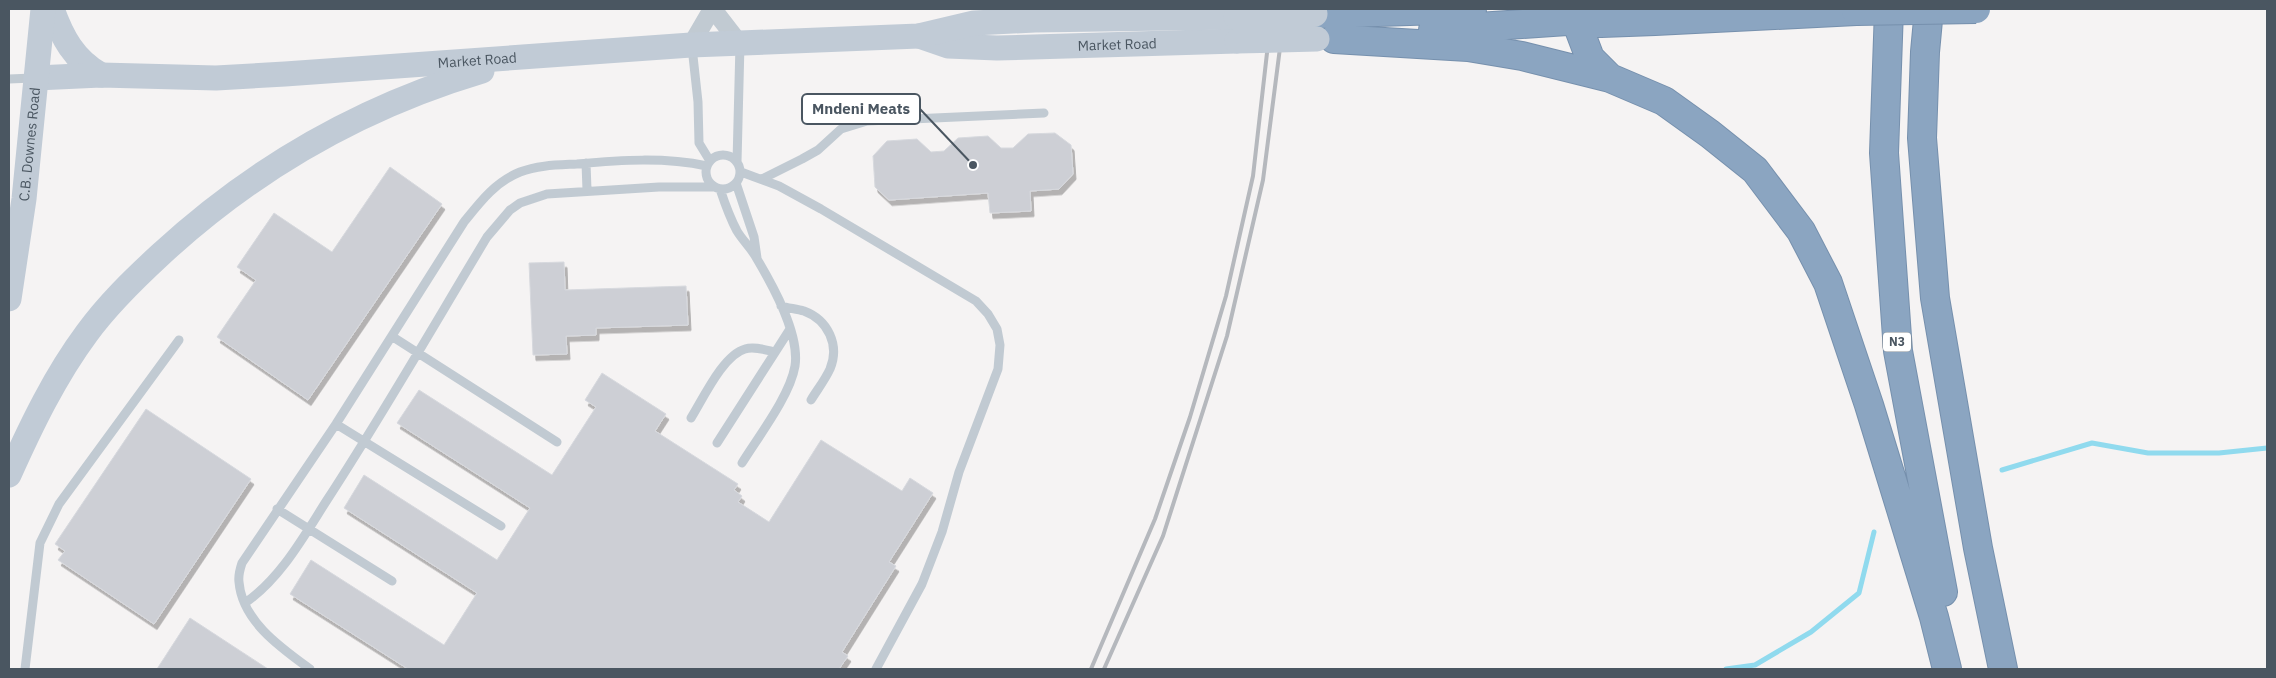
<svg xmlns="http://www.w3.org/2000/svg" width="2276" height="678" viewBox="0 0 2276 678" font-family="'IBM Plex Sans',sans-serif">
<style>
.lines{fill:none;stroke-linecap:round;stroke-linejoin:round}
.stream{stroke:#90daee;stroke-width:5}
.building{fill:#cdcfd5;stroke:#d7d9de;filter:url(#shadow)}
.highway-casing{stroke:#7690ad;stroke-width:30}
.lane{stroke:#c1cad2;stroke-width:9}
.street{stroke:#c1cad2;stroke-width:18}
.secondary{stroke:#c1cbd6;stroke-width:25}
.highway{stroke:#8ba5c1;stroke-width:28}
.rail{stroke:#b5b8bd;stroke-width:4}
.highway-bridge-casing{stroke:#7690ad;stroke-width:30;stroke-linecap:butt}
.secondary-bridge{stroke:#c1cbd6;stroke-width:25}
.highway-bridge{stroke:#8ba5c1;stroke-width:28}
.labels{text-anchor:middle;stroke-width:4;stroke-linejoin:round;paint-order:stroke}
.shield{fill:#fff;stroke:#808990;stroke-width:1}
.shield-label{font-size:12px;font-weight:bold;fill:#4a5661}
.street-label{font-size:14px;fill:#4a5661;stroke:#fff}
.leader{fill:none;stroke:#4a5661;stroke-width:2}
.callout-dot{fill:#4a5661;stroke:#fff;stroke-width:2}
.callout{fill:#fff;stroke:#4a5661;stroke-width:2}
.callout-label{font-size:15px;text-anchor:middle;font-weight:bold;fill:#4a5661}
</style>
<defs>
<filter id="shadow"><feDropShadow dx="3" dy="5.5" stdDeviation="0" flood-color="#0004"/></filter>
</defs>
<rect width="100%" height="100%" fill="#f5f3f3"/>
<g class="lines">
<!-- stream -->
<path class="stream" d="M 2002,470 L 2092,443 L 2148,453 L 2219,453 L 2267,448
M 1726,669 L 1755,665 L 1811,632 L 1859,593 L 1874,532"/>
</g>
<!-- building -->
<path class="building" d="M 1055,133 L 1071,145 L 1073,174 L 1059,189 L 1030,191 L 1031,211 L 990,213 L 988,193 L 889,200 L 875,187 L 873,156 L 887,141 L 917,139 L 931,152 L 944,151 L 958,138 L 988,136 L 1001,148 L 1013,148 L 1028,134 Z
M 390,167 L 442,204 L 308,400 L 217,337 L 256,280 L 237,267 L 274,213 L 332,252 Z
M 564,262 L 565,290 L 686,286 L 688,325 L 596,328 L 596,335 L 566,336 L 567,354 L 533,355 L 529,263 Z
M 602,373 L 666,414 L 655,431 L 738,484 L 734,490 L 742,496 L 738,502 L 769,522 L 821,440 L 902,491 L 910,478 L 933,493 L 889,562 L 896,566 L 842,652 L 848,656 L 839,669 L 408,669 L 290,594 L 311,560 L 444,645 L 477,593 L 344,508 L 364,475 L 497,560 L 530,508 L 397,423 L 419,390 L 552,475 L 596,407 L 585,400 Z
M 146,409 L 251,479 L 154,624 L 58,560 L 65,551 L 55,544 Z
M 190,618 L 268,669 L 157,669 Z"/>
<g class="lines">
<!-- highway casing -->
<g class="highway-casing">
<path id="highway" d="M 1575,9 L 1576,21 L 1590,58 L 1610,78
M 1889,9 L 1884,153 L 1898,351 L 1943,592
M 1929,9 L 1925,52 L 1922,138 L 1935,298 L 1978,548 L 2003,669
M 1315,14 L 1472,9
M 1433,30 L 1567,21 L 1601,23 L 1655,21 L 1856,11
M 1334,39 L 1468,47 L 1522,56 L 1610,78 L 1664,101 L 1710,134 L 1755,170 L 1801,231 L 1828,283 L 1869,405 L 1934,617 L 1947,669"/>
</g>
<!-- lane -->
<path class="lane" d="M 692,47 L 698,102 L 699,143 L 710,161
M 9,79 L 33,78
M706 172a17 17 0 1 1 34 0a17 17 0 1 1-34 0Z
M 737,162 L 740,44
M 586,163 L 587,190
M 741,172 L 779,186 L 821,209 L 976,301 L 988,314 L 997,329 L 1000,345 L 998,369 L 959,472 L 942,532 L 922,584 L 876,669
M 762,179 L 802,159 L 818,150 L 841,129 L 867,121 L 1044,113
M 736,183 L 754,237 L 757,258
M 720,189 C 725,204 730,218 737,231 C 743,241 752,249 757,259 C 773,286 800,334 795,366 C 790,396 758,437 742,463
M 781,306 C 788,308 797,309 804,311 C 828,320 840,345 830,369 C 825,380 817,390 811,400
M 393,337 L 557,442
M 691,418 C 703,399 723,355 745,349 C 754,346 766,350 775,352
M 336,424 L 501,526
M 717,443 L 790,329
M 277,509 L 392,581
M 245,603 C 281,578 304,536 327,500 C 383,414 434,325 487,237 L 510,210 L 520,203 L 547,194 L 659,187 L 715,187
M 25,669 L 40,543 L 59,504 L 179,340
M 310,669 C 281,648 242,621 239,582 C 238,575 240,569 242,563 L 336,424 L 464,222 C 480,202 495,182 520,172 C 538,165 558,165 577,164 C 621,160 664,157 707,166"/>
<!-- street -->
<path class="street" d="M 713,9 L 740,44
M 691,45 L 712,9"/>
<!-- secondary -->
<g class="secondary">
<path d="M 52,9 C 62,37 74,60 101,75"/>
<path id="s1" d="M 919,36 L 948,46 L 997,48 L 1237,41"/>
<path id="s2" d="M 36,78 L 101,75 L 216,78 L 285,74 L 691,45 L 919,36 L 974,23 L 1035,20 L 1236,17"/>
<path id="s3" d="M 9,299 L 24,199 L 43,9"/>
<path d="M 9,475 C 31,426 55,376 87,333 C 108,304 134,279 160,255 C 253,169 361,107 482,71"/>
</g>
<!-- highway -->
<use href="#highway" class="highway"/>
<!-- rail -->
<path class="rail" d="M 1091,669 L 1155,519 L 1190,417 L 1226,296 L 1253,176 L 1272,9
M 1104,669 L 1163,536 L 1227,336 L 1263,180 L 1285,9"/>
<!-- highway-bridge casing -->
<g class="highway-bridge-casing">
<path id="highway-bridge" d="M 1856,11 L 1976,9"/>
</g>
<!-- secondary-bridge -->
<path class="secondary-bridge" d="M 1236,17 L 1315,14
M 1237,41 L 1317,39"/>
<!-- highway-bridge -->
<use href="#highway-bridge" class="highway-bridge"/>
</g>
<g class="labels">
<!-- shield labels -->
<rect class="shield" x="1883" y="332.5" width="28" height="19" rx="4"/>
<g class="shield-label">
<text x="1897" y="346">N3</text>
</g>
<!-- street labels -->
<g class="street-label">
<text dy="5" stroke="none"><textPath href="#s1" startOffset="200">Market Road</textPath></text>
<text dy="5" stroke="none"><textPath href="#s2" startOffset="442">Market Road</textPath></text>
<text dy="5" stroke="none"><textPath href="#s3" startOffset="156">C.B. Downes Road</textPath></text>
</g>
</g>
<!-- callouts -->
<path class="leader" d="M973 165L920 109"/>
<circle class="callout-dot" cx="973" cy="165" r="5"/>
<rect class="callout" x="802" y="94" width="118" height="30" rx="5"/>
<g class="callout-label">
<text x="861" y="114">Mndeni Meats</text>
</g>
<!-- border -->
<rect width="2276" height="678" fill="none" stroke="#4a5661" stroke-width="20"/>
</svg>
